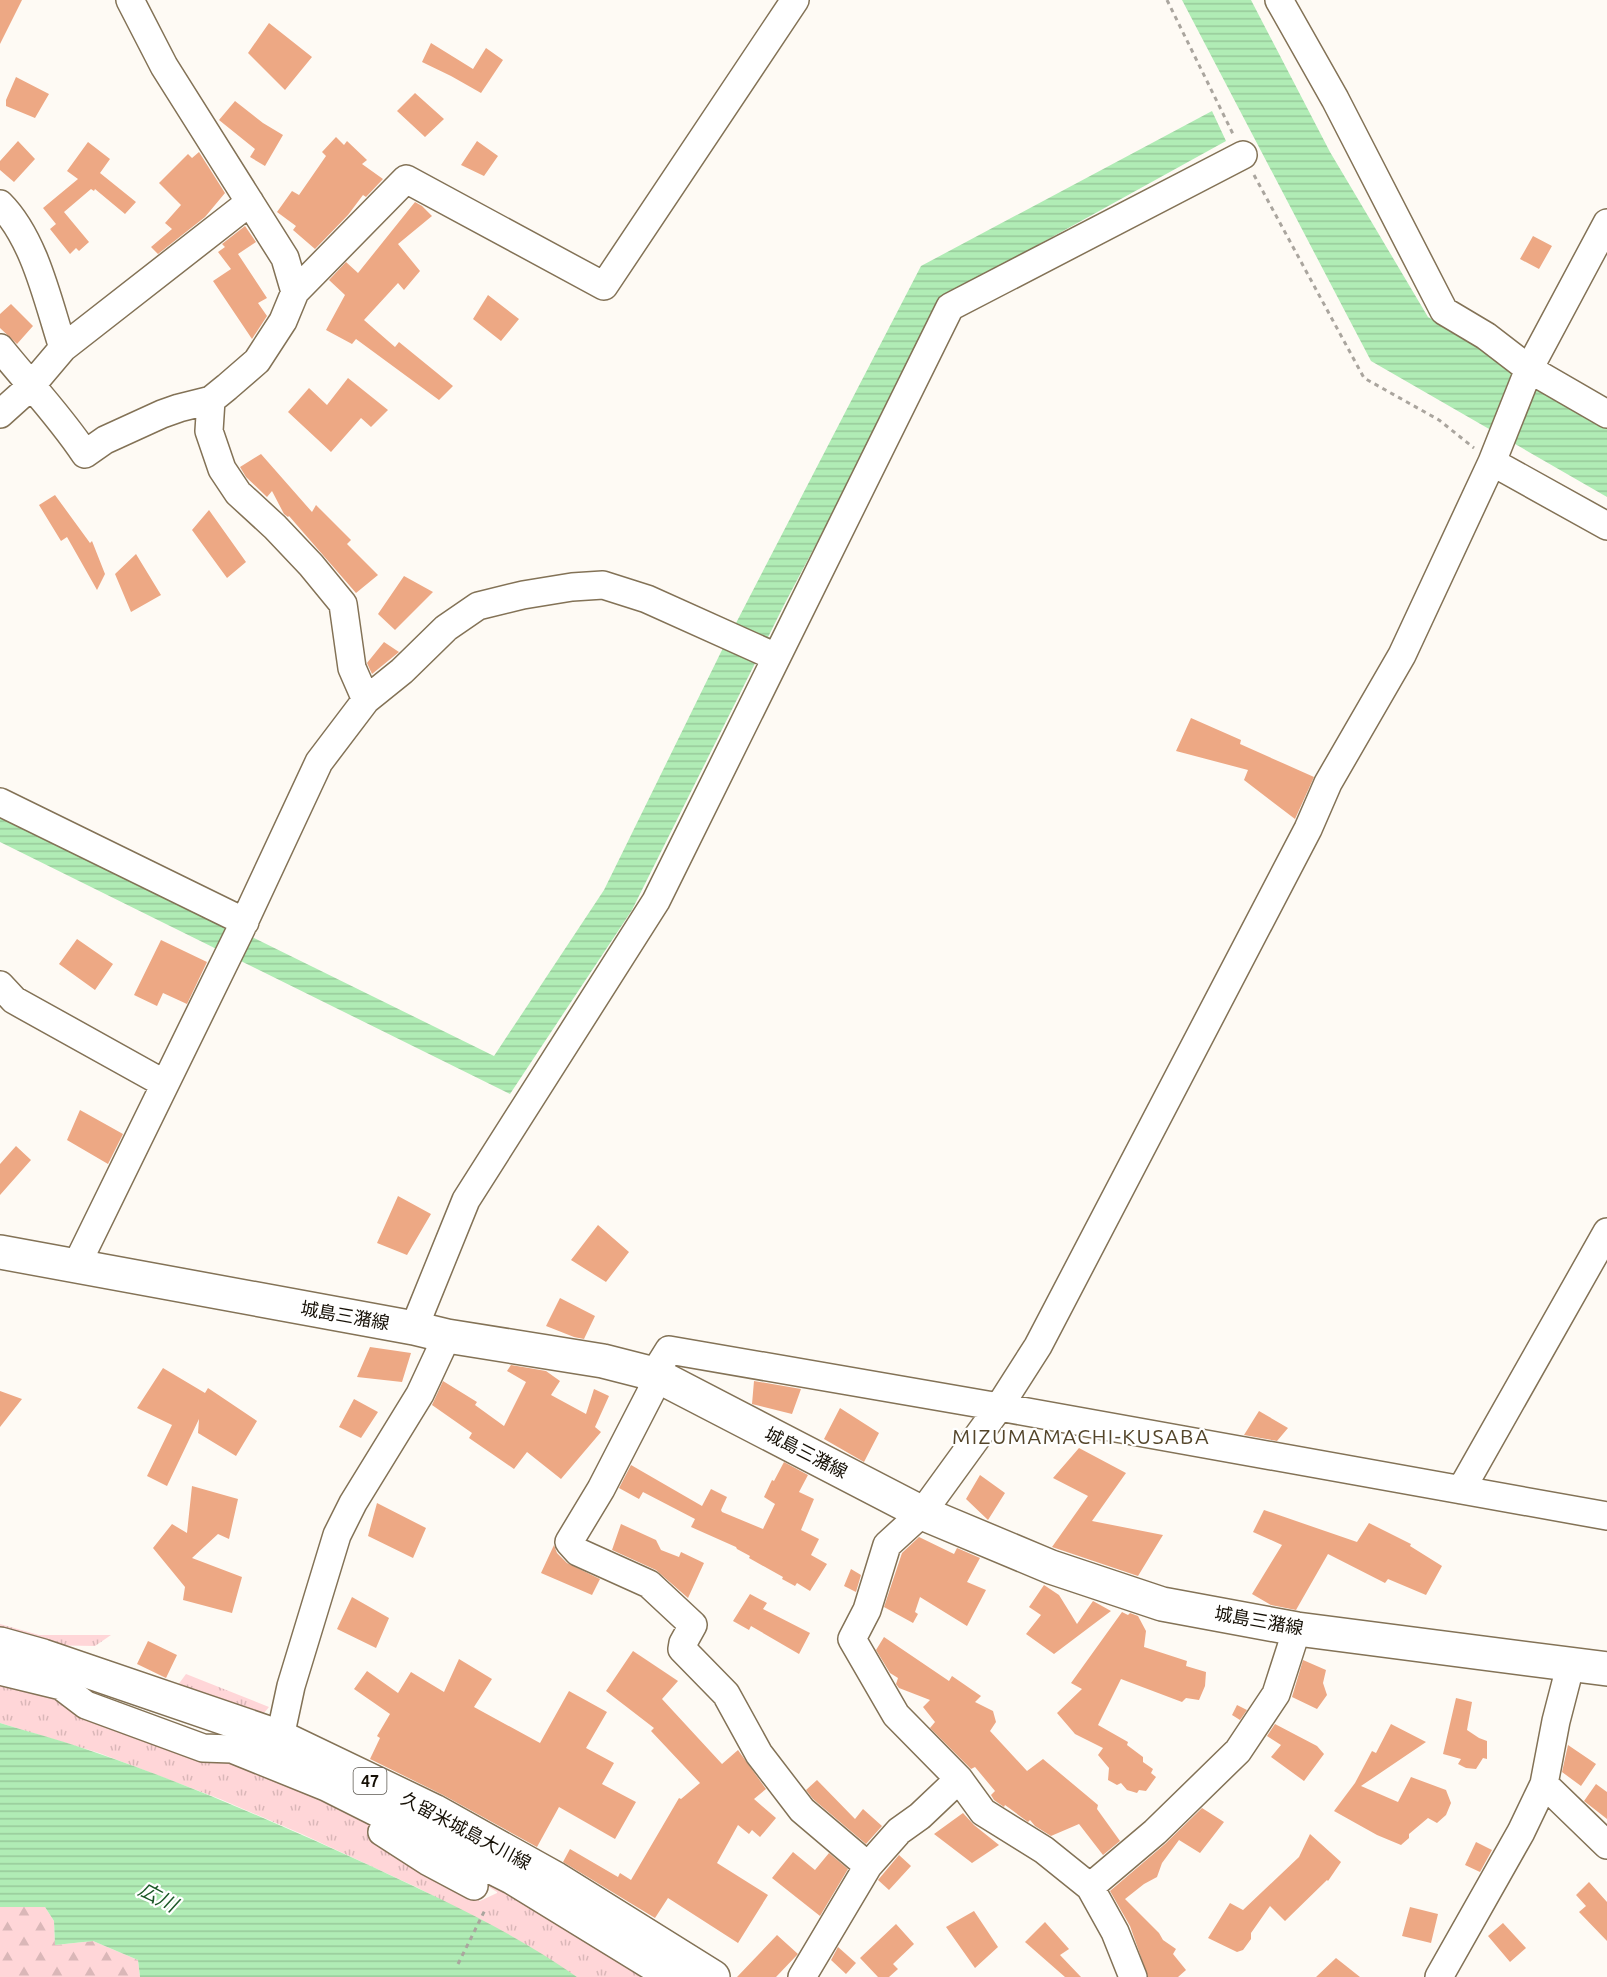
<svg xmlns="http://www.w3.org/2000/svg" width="1607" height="1977" viewBox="0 0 1607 1977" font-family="Ubuntu,'Noto Sans JP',sans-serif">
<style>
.grass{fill:url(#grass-tufts);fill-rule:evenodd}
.forest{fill:url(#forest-firs)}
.water{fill:url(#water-rules)}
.building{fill:#eda884}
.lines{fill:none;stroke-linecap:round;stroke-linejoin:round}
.minor-casing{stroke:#837256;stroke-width:30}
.major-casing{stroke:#837256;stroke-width:36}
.path{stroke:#aaa59e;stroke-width:3;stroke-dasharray:4.5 4.5;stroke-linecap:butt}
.minor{stroke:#fff;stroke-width:27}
.major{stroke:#fff;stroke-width:33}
.labels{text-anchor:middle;stroke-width:4.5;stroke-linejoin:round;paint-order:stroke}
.shield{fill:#fff;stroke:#5c5851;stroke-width:1.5}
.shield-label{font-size:16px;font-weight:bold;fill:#161006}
.street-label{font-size:18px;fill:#161006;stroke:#fff}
.water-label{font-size:20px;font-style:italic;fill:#1d5928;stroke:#fff}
.quarter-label{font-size:21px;letter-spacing:1.5px;fill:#54452a;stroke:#fff}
</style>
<defs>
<pattern id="grass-tufts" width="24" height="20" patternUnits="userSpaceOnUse" patternTransform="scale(1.5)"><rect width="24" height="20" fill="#ffd6d8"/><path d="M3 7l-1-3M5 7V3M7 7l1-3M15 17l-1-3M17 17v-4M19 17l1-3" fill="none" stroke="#dab7b8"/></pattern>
<pattern id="forest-firs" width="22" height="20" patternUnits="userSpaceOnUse" patternTransform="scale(1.5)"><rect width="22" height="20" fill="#ffd6d8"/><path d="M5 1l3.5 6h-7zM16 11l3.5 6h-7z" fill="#dab7b8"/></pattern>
<pattern id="water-rules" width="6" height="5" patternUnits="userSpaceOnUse" patternTransform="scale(1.5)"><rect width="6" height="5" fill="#b0ecb5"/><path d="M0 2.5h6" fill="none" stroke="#97c99a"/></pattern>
</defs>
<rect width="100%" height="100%" fill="#fefaf4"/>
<!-- grass -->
<path class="grass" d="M 0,1624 L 39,1635 L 111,1635 L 95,1646 L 37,1645 L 0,1635 Z
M 0,1659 L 77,1707 L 204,1754 L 239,1735 L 697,1977 L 577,1977 L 513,1937 L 416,1887 L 304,1835 L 220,1799 L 99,1753 L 0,1723 ZM 415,1841 L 497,1892 L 497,1893 L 480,1901 L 402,1853 Z
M 186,1674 L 269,1707 L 259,1719 L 175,1689 Z"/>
<!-- forest -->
<path class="forest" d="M 0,1907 L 45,1907 L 54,1921 L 55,1945 L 93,1941 L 138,1960 L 140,1977 L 0,1977 Z"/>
<!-- water -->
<path class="water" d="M 1182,0 L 1251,0 L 1330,152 L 1428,317 L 1607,419 L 1607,497 L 1371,361 Z
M 1212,111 L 1226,141 L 947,295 L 784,605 L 632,910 L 510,1094 L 0,842 L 0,813 L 494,1056 L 604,890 L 721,652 L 921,266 Z
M 0,1723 C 33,1733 67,1742 100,1754 C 193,1786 283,1826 373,1867 C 441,1899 515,1933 577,1977 L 140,1977 L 138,1960 L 93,1941 L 55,1945 L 54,1921 L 45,1907 L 0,1907 Z"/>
<!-- building -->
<path class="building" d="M 0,0 L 22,0 L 0,44 Z
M 269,23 L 312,57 L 285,90 L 248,53 Z
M 431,43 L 473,69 L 486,48 L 503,60 L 481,93 L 451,76 L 422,62 Z
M 16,77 L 49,94 L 35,118 L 6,106 L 6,100 Z
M 415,93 L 444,119 L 425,137 L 397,111 Z
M 235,101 L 263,123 L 283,135 L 265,166 L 250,157 L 255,149 L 219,120 Z
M 336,137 L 344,145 L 347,141 L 367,160 L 362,164 L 383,179 L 366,197 L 363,195 L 348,215 L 315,249 L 293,230 L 296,226 L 277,212 L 292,191 L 299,195 L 326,156 L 322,152 Z
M 18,141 L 35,159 L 14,182 L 0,170 L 0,161 Z
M 477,141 L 498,156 L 484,176 L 461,165 Z
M 88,142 L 110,159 L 100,173 L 136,202 L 125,214 L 95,189 L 94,191 L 91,189 L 64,212 L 89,242 L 79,251 L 76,248 L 70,254 L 50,229 L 56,224 L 43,208 L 78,179 L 67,171 Z
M 199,152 L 225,193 L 205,217 L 158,254 L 151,247 L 172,229 L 165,223 L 181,205 L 159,183 L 188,154 L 192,158 Z
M 415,202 L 422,206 L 432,216 L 398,244 L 420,271 L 404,290 L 398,283 L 364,320 L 395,347 L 399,342 L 453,386 L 439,400 L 356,339 L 352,344 L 326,330 L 345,295 L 329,280 L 346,262 L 358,273 Z
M 245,226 L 256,242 L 238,254 L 267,298 L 258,303 L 267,316 L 252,339 L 213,281 L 231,269 L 218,252 L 225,247 L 222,244 Z
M 1533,236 L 1552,246 L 1539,269 L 1520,259 Z
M 488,295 L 519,319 L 501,341 L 473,319 Z
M 11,304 L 33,326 L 17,344 L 0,328 L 0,314 Z
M 348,378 L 388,410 L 371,427 L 361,418 L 331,452 L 288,412 L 309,388 L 327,405 Z
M 261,454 L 312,512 L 316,505 L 351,540 L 347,544 L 378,575 L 356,593 L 289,516 L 288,517 L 284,514 L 272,491 L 267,497 L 246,477 L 240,467 Z
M 55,495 L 90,543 L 92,541 L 105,574 L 97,590 L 67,537 L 61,541 L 39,505 Z
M 209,510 L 246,562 L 227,578 L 192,530 Z
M 136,554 L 161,595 L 131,612 L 115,574 Z
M 404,576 L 433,592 L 395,630 L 378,614 Z
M 384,642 L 399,652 L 372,674 L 367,663 Z
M 1191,718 L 1241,740 L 1240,744 L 1314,777 L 1295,819 L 1244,780 L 1248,770 L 1176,751 Z
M 77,939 L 113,964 L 95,990 L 59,964 Z
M 161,940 L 207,962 L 187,1004 L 163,993 L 157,1006 L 134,995 Z
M 80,1110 L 123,1134 L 108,1164 L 67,1140 Z
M 16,1146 L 31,1160 L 0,1195 L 0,1164 Z
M 398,1196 L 431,1214 L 407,1255 L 377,1243 Z
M 598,1225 L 629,1252 L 606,1282 L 571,1260 Z
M 560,1298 L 595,1316 L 584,1339 L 574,1337 L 546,1326 Z
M 370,1347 L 411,1353 L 402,1382 L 357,1377 Z
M 511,1365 L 546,1371 L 560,1381 L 551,1395 L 586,1414 L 594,1389 L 609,1396 L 595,1427 L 601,1432 L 561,1479 L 527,1452 L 514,1469 L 469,1438 L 472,1433 L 432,1405 L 443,1381 L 477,1402 L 475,1405 L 504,1426 L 526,1382 L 507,1371 Z
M 163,1368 L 205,1393 L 208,1388 L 257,1421 L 236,1456 L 198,1433 L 199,1419 L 167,1486 L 147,1476 L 172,1425 L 137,1408 Z
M 754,1381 L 801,1389 L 792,1414 L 752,1404 Z
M 0,1391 L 22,1399 L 0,1427 Z
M 354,1399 L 378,1412 L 361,1438 L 339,1427 Z
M 840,1408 L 879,1433 L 864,1462 L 824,1439 Z
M 1259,1411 L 1288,1428 L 1277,1441 L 1244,1435 Z
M 1079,1448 L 1126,1473 L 1092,1521 L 1163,1535 L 1138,1576 L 1052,1547 L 1088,1496 L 1053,1478 Z
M 784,1462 L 808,1475 L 799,1492 L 814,1499 L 801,1530 L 819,1539 L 811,1555 L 827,1564 L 810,1591 L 797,1583 L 795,1586 L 782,1579 L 783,1577 L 749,1558 L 750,1556 L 737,1549 L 736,1547 L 691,1527 L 695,1519 L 643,1492 L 639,1499 L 619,1488 L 631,1465 L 702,1506 L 711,1489 L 727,1497 L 721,1510 L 722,1512 L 763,1529 L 775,1504 L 764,1497 L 772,1480 L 774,1481 Z
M 980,1475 L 1005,1493 L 988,1520 L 966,1499 Z
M 192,1486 L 238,1499 L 229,1539 L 218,1534 L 192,1558 L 242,1577 L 232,1613 L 183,1600 L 185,1587 L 153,1548 L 172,1524 L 187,1533 Z
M 377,1503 L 426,1528 L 413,1558 L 368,1536 Z
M 1264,1510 L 1357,1542 L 1369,1523 L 1411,1544 L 1410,1546 L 1442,1566 L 1426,1595 L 1388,1579 L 1385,1583 L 1328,1554 L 1296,1610 L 1271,1605 L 1252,1594 L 1282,1545 L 1253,1532 Z
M 621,1524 L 656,1540 L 661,1550 L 679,1557 L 681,1552 L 704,1563 L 688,1598 L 656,1570 L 612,1550 Z
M 919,1537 L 954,1554 L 957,1548 L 980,1558 L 967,1582 L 986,1590 L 967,1626 L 920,1597 L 915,1612 L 918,1614 L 913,1623 L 884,1607 L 902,1553 Z
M 554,1545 L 557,1553 L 567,1563 L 600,1579 L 592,1595 L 541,1573 Z
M 851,1569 L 861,1575 L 856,1592 L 844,1586 Z
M 1044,1585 L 1059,1595 L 1077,1624 L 1093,1601 L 1111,1611 L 1054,1654 L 1026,1634 L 1041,1615 L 1029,1607 Z
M 750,1594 L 767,1603 L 763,1609 L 810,1633 L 799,1654 L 751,1626 L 749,1630 L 733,1621 Z
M 352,1597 L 389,1618 L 376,1648 L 337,1629 Z
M 1122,1612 L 1128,1615 L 1130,1613 L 1138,1616 L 1146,1631 L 1144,1647 L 1187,1661 L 1186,1666 L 1206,1672 L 1205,1686 L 1199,1700 L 1186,1698 L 1182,1702 L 1121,1679 L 1098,1725 L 1128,1742 L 1127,1745 L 1143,1757 L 1143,1762 L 1153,1769 L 1151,1773 L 1156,1777 L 1146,1791 L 1139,1790 L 1137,1793 L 1127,1790 L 1121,1783 L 1117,1785 L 1108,1780 L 1109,1768 L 1098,1755 L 1103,1748 L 1075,1734 L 1057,1713 L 1082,1689 L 1071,1683 Z
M 884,1637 L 949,1681 L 952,1676 L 981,1696 L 975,1702 L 993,1711 L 996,1722 L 990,1731 L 1027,1771 L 1043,1759 L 1098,1805 L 1097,1809 L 1120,1841 L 1103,1855 L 1079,1824 L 1051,1836 L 1035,1826 L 1030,1820 L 1028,1822 L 1005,1805 L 1004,1807 L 994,1800 L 991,1795 L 995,1791 L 975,1767 L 971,1769 L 930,1728 L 935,1722 L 923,1707 L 930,1700 L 899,1688 L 896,1684 L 898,1678 L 890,1673 L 876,1650 Z
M 148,1641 L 177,1655 L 166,1678 L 137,1664 Z
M 633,1651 L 678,1681 L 662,1699 L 722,1764 L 738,1750 L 766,1789 L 754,1799 L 776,1818 L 760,1837 L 752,1830 L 749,1834 L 738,1825 L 717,1863 L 768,1895 L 738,1943 L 668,1898 L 655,1918 L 563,1862 L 570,1849 L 618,1877 L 620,1873 L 631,1880 L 679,1798 L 681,1799 L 700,1783 L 651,1731 L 654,1728 L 606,1691 Z
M 459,1659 L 492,1679 L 474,1707 L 540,1743 L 569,1691 L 607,1712 L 586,1748 L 614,1763 L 602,1784 L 636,1802 L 615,1839 L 559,1807 L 537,1847 L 443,1795 L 370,1759 L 380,1738 L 377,1736 L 390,1714 L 354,1689 L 367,1671 L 398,1693 L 411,1672 L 444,1692 Z
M 1303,1660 L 1326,1670 L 1323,1683 L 1327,1695 L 1317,1709 L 1292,1697 Z
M 1456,1698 L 1472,1702 L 1467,1730 L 1479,1738 L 1487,1741 L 1487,1759 L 1483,1758 L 1476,1769 L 1466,1768 L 1458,1764 L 1461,1759 L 1443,1754 Z
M 1237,1705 L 1247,1710 L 1240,1720 L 1232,1715 Z
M 1275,1724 L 1317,1746 L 1324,1754 L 1304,1781 L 1271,1757 L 1281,1745 L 1267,1736 Z
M 1391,1724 L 1426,1742 L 1361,1786 L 1398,1802 L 1411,1777 L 1446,1790 L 1451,1803 L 1446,1815 L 1437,1823 L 1428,1818 L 1409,1834 L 1409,1838 L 1401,1845 L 1377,1835 L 1334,1811 L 1355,1783 L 1372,1751 L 1376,1753 Z
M 1568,1745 L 1596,1764 L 1581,1786 L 1562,1772 Z
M 817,1780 L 855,1819 L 863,1809 L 882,1826 L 866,1844 L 813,1799 L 806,1790 Z
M 1596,1784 L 1607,1792 L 1607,1819 L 1584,1801 Z
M 1202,1808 L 1224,1822 L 1200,1853 L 1179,1840 L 1162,1863 L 1157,1877 L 1144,1884 L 1125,1899 L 1159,1933 L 1163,1940 L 1176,1949 L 1173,1954 L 1186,1970 L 1178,1977 L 1148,1977 L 1130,1926 L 1110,1891 L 1165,1844 Z
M 963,1813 L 974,1825 L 999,1845 L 972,1863 L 934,1834 Z
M 1310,1834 L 1341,1862 L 1328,1881 L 1327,1880 L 1285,1921 L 1270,1906 L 1251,1933 L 1251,1939 L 1243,1950 L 1237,1952 L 1208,1938 L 1230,1903 L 1243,1910 L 1299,1857 Z
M 1476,1842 L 1492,1850 L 1480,1872 L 1465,1865 Z
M 793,1852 L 815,1870 L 829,1853 L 848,1869 L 820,1916 L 772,1878 Z
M 899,1855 L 911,1866 L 889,1890 L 878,1880 Z
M 1589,1882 L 1607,1902 L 1607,1941 L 1579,1912 L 1586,1906 L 1576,1895 Z
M 1410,1907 L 1438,1914 L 1431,1943 L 1402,1936 Z
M 974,1911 L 998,1947 L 975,1968 L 946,1927 Z
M 1045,1922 L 1069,1949 L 1060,1955 L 1081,1977 L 1065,1977 L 1025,1942 Z
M 1503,1923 L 1526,1948 L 1510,1962 L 1488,1936 Z
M 896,1924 L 914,1944 L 893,1964 L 898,1969 L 889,1977 L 878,1977 L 860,1958 Z
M 777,1935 L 798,1954 L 776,1977 L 737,1977 Z
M 838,1947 L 856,1963 L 846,1974 L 831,1960 Z
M 1336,1958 L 1360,1977 L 1316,1977 Z"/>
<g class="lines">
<!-- minor casing -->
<g class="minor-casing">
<path id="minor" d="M 130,0 L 164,66 L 285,258 L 295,292
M 1279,0 L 1335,99 L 1444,311 L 1486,336 L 1529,369 L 1607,414
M 0,204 C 35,239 48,302 63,348
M 0,348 C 28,383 60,416 85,454 L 105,440 L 162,414 L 179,408 L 211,400 L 227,387 L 257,361 L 283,321 L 295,292 L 406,179 L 604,286 L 795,0
M 211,400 L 209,431 L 222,469 L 238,493 L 275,527 L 311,565 L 343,604 L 352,668 L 366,700
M 0,414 L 30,387 L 63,348 L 250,202
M 1492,462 L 1607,526
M 0,802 L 245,922
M 0,985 L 14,1000 L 165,1084
M 76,1266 L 241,929 L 319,762 L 366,700 L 402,671 L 446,628 L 478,606 L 523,595 L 572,587 L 603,585 L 647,599 L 776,657
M 414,1328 L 466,1200 L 656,901 L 950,307 L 1243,155
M 1461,1490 L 1607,1232
M 0,1671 L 61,1686 L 86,1705 L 203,1748 L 232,1749 L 326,1787 L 511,1880 L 669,1977
M 280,1737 L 291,1686 L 337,1535 L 353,1503 L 420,1394 L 447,1336
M 1544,1784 L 1607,1845
M 382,1832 L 427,1861 L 474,1886
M 868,1866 L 802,1810 L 759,1754 L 726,1694 L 682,1649 L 683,1643 L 693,1625 L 649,1584 L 578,1552 L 569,1542 L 601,1489 L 651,1392 L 654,1374 L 669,1350 L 999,1407 L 1607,1516
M 1090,1887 L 1155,1832 L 1238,1751 L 1276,1694 L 1297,1629
M 802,1977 L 868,1866 L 899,1831 L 920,1816 L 959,1779
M 1133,1977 L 1115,1932 L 1090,1887 L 1044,1850 L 983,1812 L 959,1779 L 896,1715 L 852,1639 L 867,1610 L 887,1545 L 922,1513 L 999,1407 L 1038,1346 L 1308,829 L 1328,783 L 1402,655 L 1492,462 L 1529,369 L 1607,223
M 1439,1977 L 1521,1832 L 1544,1784 L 1556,1721 L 1571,1663"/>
</g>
<!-- major casing -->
<g class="major-casing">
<path id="major" d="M 0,1252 L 414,1328 L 447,1336 L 603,1361 L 654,1374 L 922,1513 L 1051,1567 L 1162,1604 L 1297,1629 L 1607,1669
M 0,1644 L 43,1656 L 280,1737 L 434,1811 L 556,1879 L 713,1977"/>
</g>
<!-- path -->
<path class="path" d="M 1167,0 L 1233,134
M 1254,175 L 1364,378 L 1439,420 L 1474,448
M 458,1964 L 485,1910"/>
<!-- minor -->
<use href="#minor" class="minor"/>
<!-- major -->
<use href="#major" class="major"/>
</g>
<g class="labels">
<!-- shield labels -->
<rect class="shield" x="353.5" y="1768" width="33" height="26" rx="4.5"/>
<g class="shield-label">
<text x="370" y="1787">47</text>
</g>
<!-- street labels -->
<g class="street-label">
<text transform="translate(345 1316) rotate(10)" y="6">城島三潴線</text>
<text transform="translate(806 1453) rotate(27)" y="6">城島三潴線</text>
<text transform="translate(1259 1621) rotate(10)" y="6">城島三潴線</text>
<text transform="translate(466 1831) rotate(28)" y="6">久留米城島大川線</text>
</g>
<!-- water labels -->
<g class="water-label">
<text transform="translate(158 1897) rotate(28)" y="7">広川</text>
</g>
<!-- quarter labels -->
<g class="quarter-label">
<text x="1081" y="1444">MIZUMAMACHI-KUSABA</text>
</g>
</g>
</svg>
